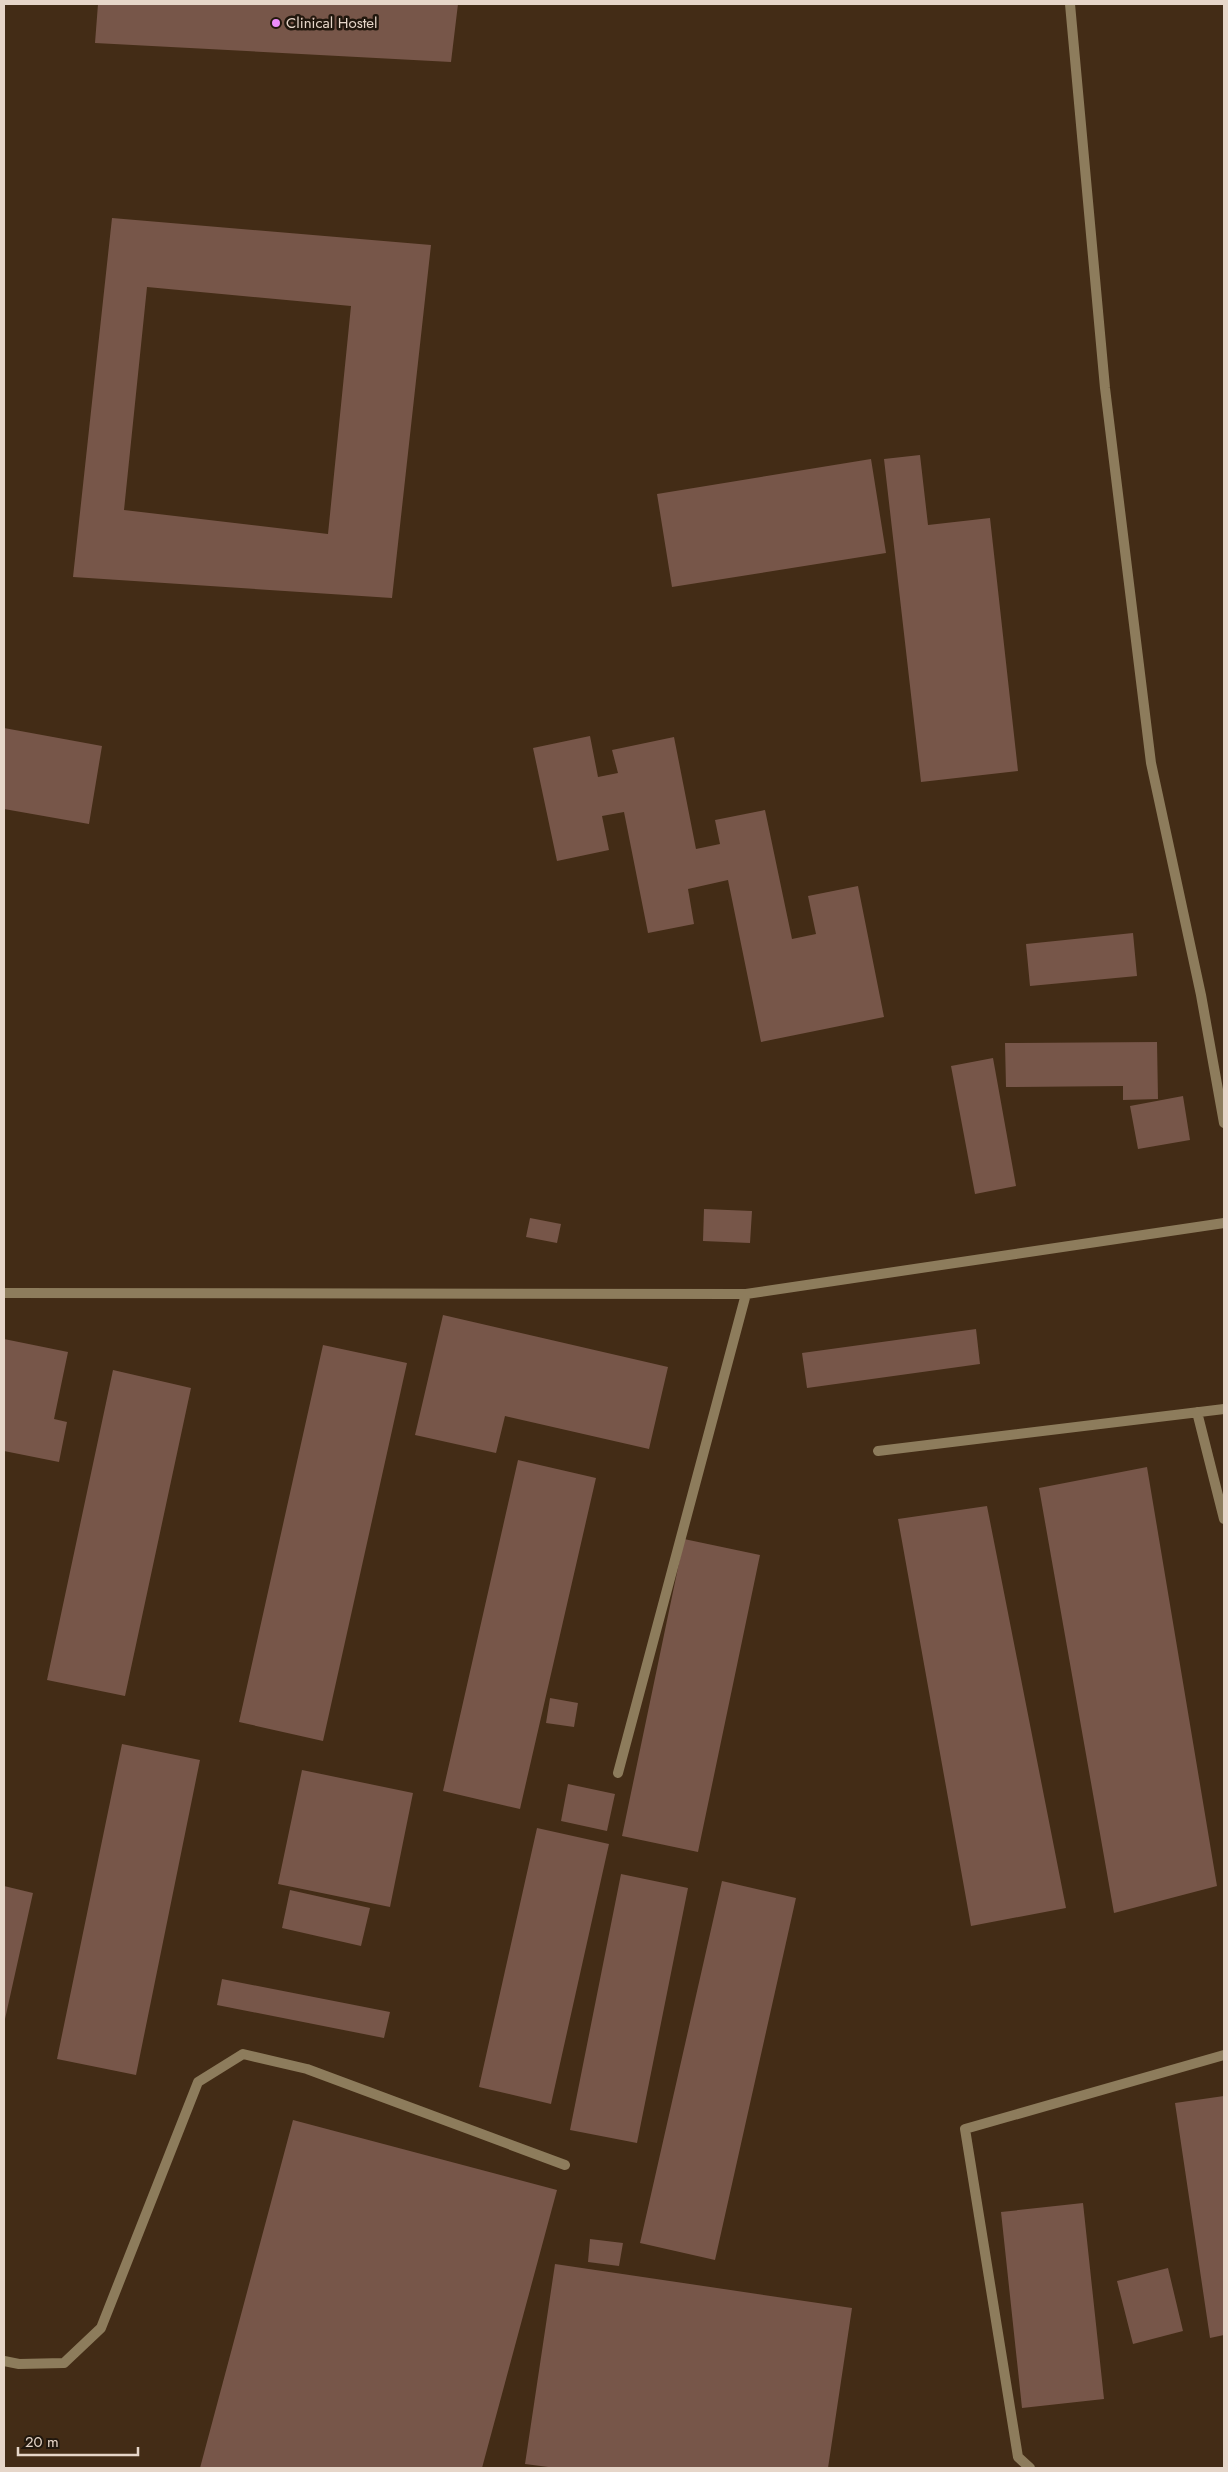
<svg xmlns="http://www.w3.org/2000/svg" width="1228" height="2472" viewBox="0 0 1228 2472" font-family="Jost,sans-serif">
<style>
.building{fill:#775649;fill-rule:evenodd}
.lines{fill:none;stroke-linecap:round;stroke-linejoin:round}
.minor{stroke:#8d7c5c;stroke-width:10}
.poi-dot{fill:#ec8cfb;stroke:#21170d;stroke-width:2}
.labels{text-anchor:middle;stroke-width:5;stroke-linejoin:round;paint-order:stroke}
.poi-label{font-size:15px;fill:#e6d6c9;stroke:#21170d;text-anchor:start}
</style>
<rect width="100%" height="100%" fill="#432c16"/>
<!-- building -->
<path class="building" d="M 98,4 L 458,4 L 451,62 L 95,43 Z
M 112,218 L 431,245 L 392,598 L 73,577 ZM 147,287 L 351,306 L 328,534 L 124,510 Z
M 920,455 L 928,525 L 990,518 L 1018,771 L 921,782 L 884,459 Z
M 871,459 L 886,553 L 672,587 L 657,494 Z
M 4,728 L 102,746 L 89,824 L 4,809 Z
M 590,736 L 598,777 L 618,773 L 612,750 L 674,737 L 696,849 L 720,844 L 715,820 L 765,810 L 792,939 L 816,934 L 808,896 L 858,886 L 884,1017 L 761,1042 L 728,880 L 688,889 L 694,924 L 648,933 L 624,812 L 602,816 L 609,850 L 557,861 L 533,748 Z
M 1133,933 L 1137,976 L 1030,986 L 1026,944 Z
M 1157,1042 L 1158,1099 L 1123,1100 L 1123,1086 L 1006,1087 L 1005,1043 Z
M 993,1058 L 1016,1186 L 975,1194 L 951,1066 Z
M 1183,1096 L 1190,1140 L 1138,1149 L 1130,1106 Z
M 704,1209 L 752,1211 L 750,1243 L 703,1241 Z
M 530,1218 L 561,1224 L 557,1243 L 526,1237 Z
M 443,1315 L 668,1367 L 649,1449 L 505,1416 L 496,1453 L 415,1435 Z
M 976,1329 L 980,1364 L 807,1388 L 802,1353 Z
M 4,1339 L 68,1352 L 54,1419 L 67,1422 L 59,1462 L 4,1451 Z
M 323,1345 L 407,1363 L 323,1741 L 239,1722 Z
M 113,1370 L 191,1388 L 125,1696 L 47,1680 Z
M 518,1460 L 596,1478 L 520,1809 L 443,1791 Z
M 1147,1467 L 1217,1886 L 1114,1913 L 1039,1488 Z
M 987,1506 L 1066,1908 L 971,1926 L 898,1519 Z
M 684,1539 L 760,1555 L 698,1852 L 622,1836 Z
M 550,1698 L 578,1703 L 574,1727 L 546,1723 Z
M 122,1744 L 200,1760 L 136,2075 L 57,2059 Z
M 302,1770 L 413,1793 L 390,1907 L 278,1884 Z
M 568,1784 L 615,1794 L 607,1831 L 561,1821 Z
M 537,1828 L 609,1844 L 551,2104 L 479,2087 Z
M 621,1874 L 688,1888 L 637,2143 L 570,2130 Z
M 722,1881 L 796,1898 L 715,2260 L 640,2243 Z
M 4,1886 L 33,1893 L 5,2019 L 4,2019 Z
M 290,1890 L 370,1908 L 361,1946 L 282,1928 Z
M 222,1979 L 390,2012 L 384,2038 L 217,2005 Z
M 1224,2096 L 1224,2335 L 1210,2338 L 1175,2103 Z
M 293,2120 L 557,2190 L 482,2468 L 200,2468 Z
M 1083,2203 L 1104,2399 L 1022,2408 L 1001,2212 Z
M 590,2239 L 623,2243 L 619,2266 L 588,2262 Z
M 555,2264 L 852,2308 L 828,2468 L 556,2468 L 525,2464 Z
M 1168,2268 L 1183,2331 L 1133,2344 L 1117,2281 Z"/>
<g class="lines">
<!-- minor -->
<path class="minor" d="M 1070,4 L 1105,388 L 1151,763 L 1201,995 L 1224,1123
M 4,1293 L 746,1294 L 1224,1223
M 1197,1412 L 1224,1519
M 878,1451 L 1224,1409
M 618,1773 L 746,1294
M 4,2361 L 19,2364 L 64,2363 L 101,2328 L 198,2082 L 243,2054 L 307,2069 L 565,2165
M 1030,2468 L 1018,2457 L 965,2129 L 1224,2055"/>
</g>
<!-- markers -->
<circle class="poi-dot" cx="276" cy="23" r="5"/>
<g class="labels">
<!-- poi labels -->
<g class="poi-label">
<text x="286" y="28">Clinical Hostel</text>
</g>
</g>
<!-- border -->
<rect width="1228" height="2472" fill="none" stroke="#e6d6c9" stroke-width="10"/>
<!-- scale -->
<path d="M18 2447v8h120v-8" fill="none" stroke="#e6d6c9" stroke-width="2.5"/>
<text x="25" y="2447" font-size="15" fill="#e6d6c9" stroke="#21170d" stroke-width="4" paint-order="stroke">20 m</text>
</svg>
